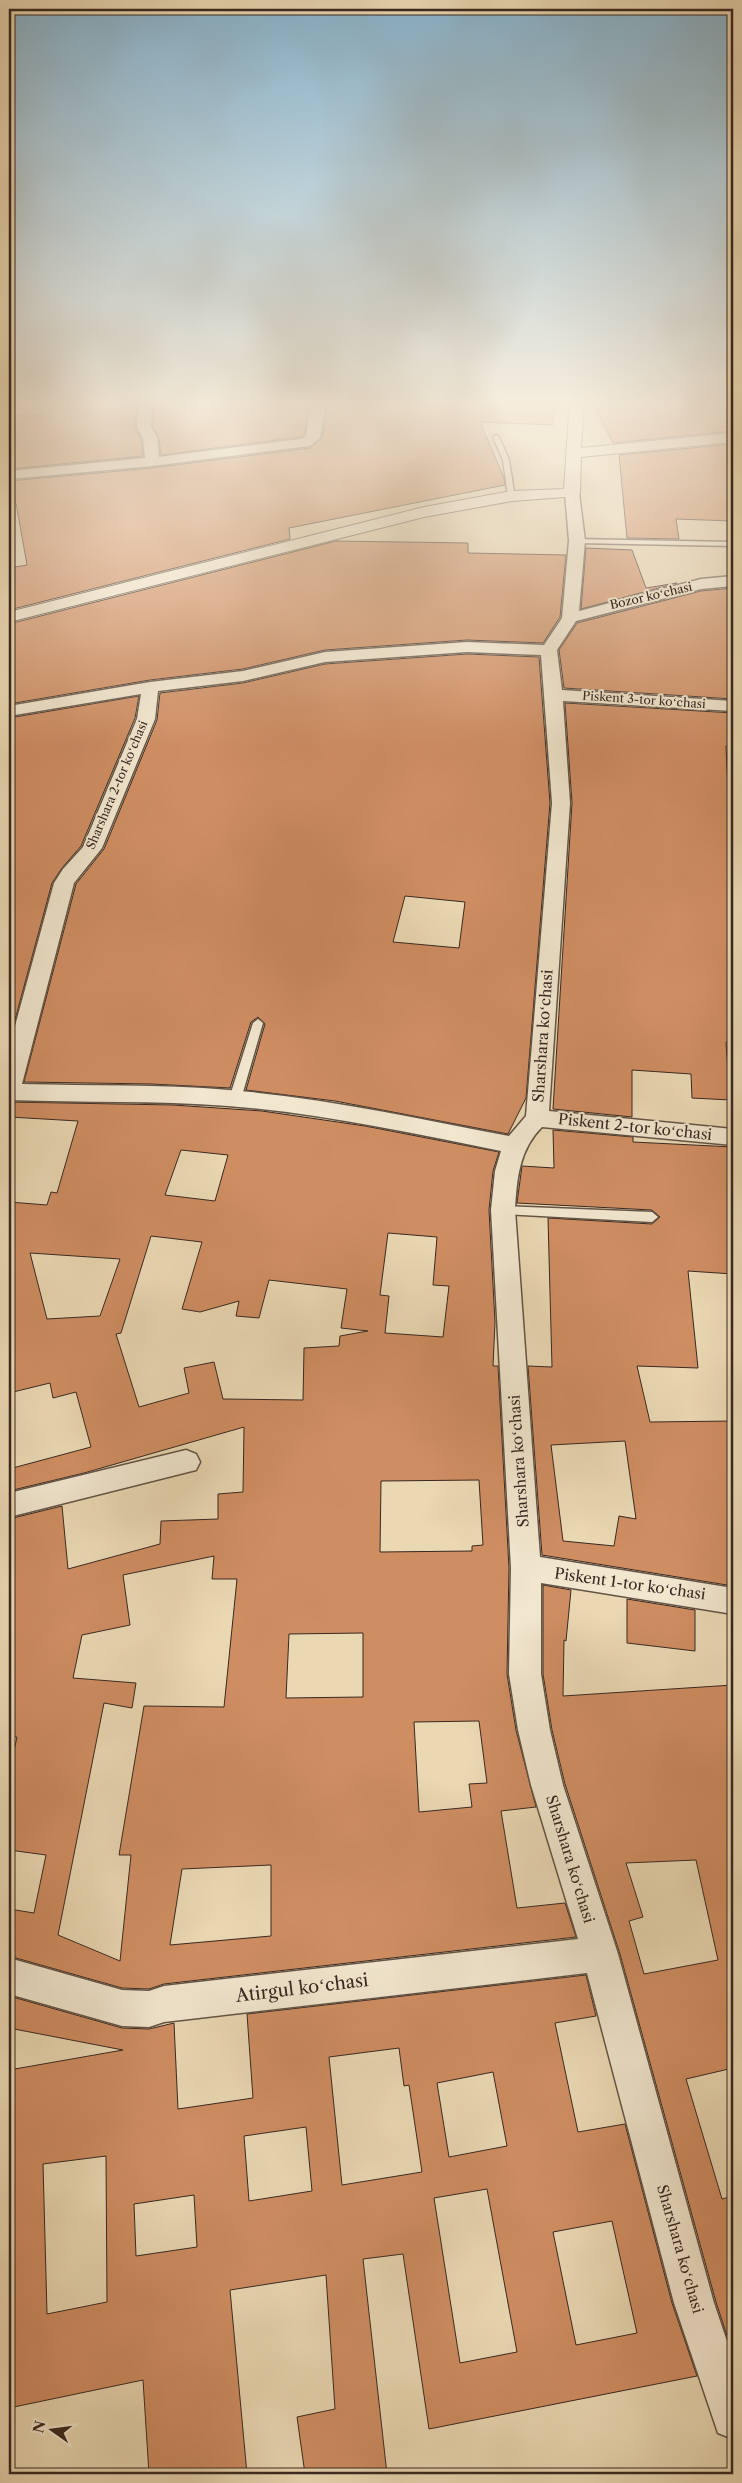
<svg xmlns="http://www.w3.org/2000/svg" width="742" height="2483" viewBox="0 0 742 2483" font-family="'Libre Caslon Text',serif">
<style>
.building{fill:#cf8d62;stroke:#382821;fill-rule:evenodd}
.lines{fill:none;stroke-linecap:round;stroke-linejoin:round}
.service-casing{stroke:#645446;stroke-width:3}
.minor-casing{stroke:#645446;stroke-width:3}
.tertiary-casing{stroke:#645446;stroke-width:2}
.service{fill:#f1e6ce;fill-rule:evenodd}
.minor{fill:#f1e6ce;fill-rule:evenodd}
.tertiary{fill:#f1e6ce;fill-rule:evenodd}
.labels{text-anchor:middle;stroke-width:4;stroke-linejoin:round;paint-order:stroke}
.far-street-label{font-size:12px;fill:#382821;stroke:#f1e6ce}
.street-label{font-size:15px;fill:#382821;stroke:#f1e6ce}
.near-street-label{font-size:18px;fill:#382821;stroke:#f1e6ce}
</style>
<rect width="100%" height="100%" fill="#ead8b3"/>
<filter id="stains"><feTurbulence type="fractalNoise" baseFrequency=".004" numOctaves="4"/><feColorMatrix values="0 0 0 0 .2 0 0 0 0 .09 0 0 0 0 .02 0 0 0 .5 -.17"/></filter>
<radialGradient id="worn" r=".72"><stop offset=".6" stop-color="#630" stop-opacity="0"/><stop offset="1" stop-color="#630" stop-opacity=".3"/></radialGradient>
<!-- building -->
<path class="building" d="M 44,400 L 137,400 L 135,427 L 141,439 L 143,456 L 9,469 L 9,415 L 41,415 Z
M 154,400 L 253,400 L 253,402 L 310,402 L 304,435 L 300,437 L 161,455 L 159,438 L 153,427 Z
M 328,400 L 555,402 L 553,425 L 480,422 L 504,478 L 505,485 L 289,528 L 290,539 L 9,610 L 9,568 L 27,565 L 16,503 L 9,503 L 9,481 L 152,468 L 310,448 L 322,438 Z
M 591,400 L 733,400 L 733,431 L 613,443 Z
M 733,444 L 733,521 L 676,519 L 679,539 L 627,538 L 619,455 Z
M 336,541 L 468,543 L 468,553 L 566,555 L 560,617 L 543,643 L 467,640 L 325,650 L 243,669 L 150,680 L 9,704 L 9,624 Z
M 586,548 L 632,550 L 646,588 L 677,583 L 581,609 Z
M 733,588 L 733,699 L 564,688 L 559,650 L 577,623 L 701,591 Z
M 467,654 L 539,657 L 550,803 L 526,1098 L 508,1134 L 335,1101 L 246,1090 L 265,1024 L 258,1017 L 251,1022 L 230,1088 L 151,1084 L 24,1082 L 76,884 L 104,849 L 157,720 L 160,693 L 243,683 L 325,664 ZM 405,896 L 465,902 L 459,948 L 393,942 Z
M 139,696 L 135,718 L 81,846 L 62,868 L 52,883 L 9,1042 L 9,718 Z
M 565,703 L 733,713 L 733,746 L 726,746 L 729,814 L 733,814 L 733,1042 L 726,1042 L 730,1100 L 692,1098 L 691,1074 L 632,1070 L 632,1117 L 553,1109 L 572,803 Z
M 9,1102 L 173,1105 L 262,1111 L 365,1126 L 499,1152 L 493,1171 L 489,1210 L 495,1322 L 493,1366 L 498,1366 L 509,1568 L 507,1674 L 516,1730 L 536,1807 L 501,1811 L 517,1908 L 565,1903 L 576,1937 L 164,1984 L 149,1989 L 122,1988 L 9,1956 L 9,1909 L 34,1913 L 46,1855 L 9,1850 L 9,1774 L 17,1737 L 9,1736 L 9,1519 L 62,1506 L 68,1569 L 160,1544 L 161,1521 L 218,1519 L 218,1494 L 243,1492 L 244,1427 L 84,1473 L 9,1491 L 9,1469 L 91,1447 L 76,1392 L 53,1398 L 50,1383 L 9,1393 L 9,1202 L 47,1205 L 51,1192 L 57,1193 L 78,1121 L 9,1117 ZM 181,1150 L 228,1155 L 215,1201 L 165,1195 ZM 388,1233 L 437,1237 L 433,1285 L 449,1286 L 443,1337 L 385,1333 L 389,1296 L 380,1295 ZM 151,1236 L 202,1242 L 182,1309 L 200,1312 L 239,1301 L 236,1316 L 259,1318 L 269,1280 L 347,1289 L 341,1328 L 368,1331 L 340,1336 L 339,1346 L 304,1348 L 303,1400 L 223,1399 L 214,1362 L 184,1368 L 189,1393 L 139,1407 L 116,1334 L 121,1333 ZM 30,1253 L 120,1259 L 100,1316 L 47,1319 ZM 479,1480 L 483,1545 L 472,1546 L 472,1551 L 380,1552 L 381,1481 ZM 214,1556 L 212,1579 L 237,1579 L 224,1707 L 144,1706 L 119,1855 L 131,1855 L 120,1961 L 58,1935 L 104,1703 L 132,1708 L 136,1683 L 73,1678 L 82,1635 L 130,1625 L 123,1575 ZM 363,1633 L 363,1697 L 286,1698 L 289,1634 ZM 479,1721 L 487,1783 L 469,1784 L 472,1807 L 419,1812 L 414,1722 ZM 271,1865 L 271,1936 L 170,1945 L 182,1869 Z
M 553,1130 L 633,1137 L 633,1142 L 733,1147 L 733,1274 L 688,1271 L 698,1368 L 637,1366 L 650,1422 L 733,1421 L 733,1486 L 728,1485 L 728,1560 L 733,1561 L 733,1586 L 542,1555 L 528,1366 L 552,1367 L 548,1218 L 652,1224 L 660,1217 L 652,1210 L 517,1203 L 522,1166 L 554,1168 ZM 625,1441 L 636,1519 L 619,1516 L 614,1546 L 563,1541 L 551,1445 Z
M 543,1585 L 571,1590 L 566,1641 L 564,1640 L 563,1696 L 733,1685 L 733,2068 L 686,2079 L 722,2199 L 733,2196 L 733,2354 L 716,2302 L 620,1954 L 565,1784 L 552,1730 L 543,1674 ZM 696,1860 L 718,1960 L 644,1974 L 629,1921 L 643,1917 L 626,1863 Z
M 627,1599 L 695,1610 L 695,1651 L 627,1643 Z
M 586,1975 L 596,2016 L 555,2023 L 578,2132 L 625,2124 L 672,2303 L 697,2376 L 429,2429 L 403,2254 L 363,2259 L 387,2474 L 305,2474 L 297,2417 L 335,2409 L 326,2275 L 230,2290 L 247,2474 L 149,2474 L 143,2380 L 9,2408 L 9,2070 L 123,2050 L 9,2028 L 9,1996 L 122,2028 L 149,2029 L 174,2023 L 178,2109 L 253,2098 L 247,2014 ZM 399,2048 L 404,2086 L 409,2085 L 422,2172 L 342,2185 L 329,2057 ZM 493,2072 L 507,2146 L 449,2157 L 437,2083 ZM 306,2127 L 312,2191 L 249,2201 L 244,2136 ZM 106,2156 L 107,2302 L 47,2314 L 43,2164 ZM 487,2189 L 517,2352 L 460,2363 L 434,2198 ZM 194,2195 L 197,2247 L 136,2256 L 134,2204 ZM 612,2221 L 637,2333 L 576,2345 L 553,2232 Z"/>
<g class="lines">
<!-- service casing -->
<g class="service-casing">
<path id="service" d="M 496,435 L 499,437 L 509,460 L 515,498 L 508,496 L 503,460 L 493,437 Z
M 574,539 L 733,542 L 733,546 L 577,543 L 573,541 Z
M 258,1019 L 263,1023 L 241,1099 L 239,1102 L 231,1102 L 229,1099 L 253,1023 Z
M 503,1206 L 652,1212 L 658,1217 L 652,1222 L 503,1214 L 497,1210 Z"/>
</g>
<!-- minor casing -->
<g class="minor-casing">
<path id="minor" d="M 139,400 L 152,400 L 151,427 L 157,438 L 159,457 L 301,439 L 306,436 L 312,400 L 326,400 L 320,438 L 310,446 L 152,466 L 9,479 L 9,471 L 145,458 L 143,438 L 137,427 Z
M 572,489 L 579,493 L 585,541 L 579,611 L 701,579 L 733,576 L 733,586 L 701,589 L 576,621 L 557,650 L 562,690 L 733,701 L 733,711 L 563,701 L 570,803 L 549,1111 L 733,1129 L 733,1145 L 542,1127 C 519,1150 517,1178 515,1210 L 540,1557 L 733,1588 L 733,1614 L 541,1583 L 541,1674 L 550,1730 L 563,1785 L 618,1954 L 714,2303 L 733,2359 L 733,2439 L 718,2433 L 674,2303 L 587,1973 L 164,2022 L 149,2027 L 122,2026 L 9,1994 L 9,1958 L 122,1990 L 149,1991 L 164,1986 L 578,1939 L 531,1785 L 518,1730 L 509,1674 L 511,1568 L 491,1210 L 495,1171 L 501,1151 C 411,1133 320,1113 228,1106 C 155,1100 82,1103 9,1100 L 9,1048 L 54,883 L 63,869 L 83,847 L 137,719 L 141,694 L 9,716 L 9,706 L 150,682 L 243,671 L 325,652 L 467,642 L 544,645 L 562,618 L 569,541 L 565,493 ZM 467,652 L 541,655 L 552,803 L 526,1116 L 509,1136 C 416,1118 324,1098 229,1090 C 160,1084 91,1086 22,1084 L 74,883 L 102,848 L 155,719 L 158,691 L 243,681 L 325,662 Z
M 186,1450 L 196,1454 L 200,1462 L 196,1470 L 9,1517 L 9,1493 Z"/>
</g>
<!-- tertiary casing -->
<g class="tertiary-casing">
<path id="tertiary" d="M 570,400 L 584,400 L 581,448 L 733,433 L 733,442 L 581,457 L 580,493 L 578,496 L 512,501 L 424,517 L 9,622 L 9,612 L 424,507 L 512,491 L 564,489 Z"/>
</g>
<!-- service -->
<use href="#service" class="service"/>
<!-- minor -->
<use href="#minor" class="minor"/>
<!-- tertiary -->
<use href="#tertiary" class="tertiary"/>
</g>
<!-- sky -->
<linearGradient id="sky" x2="0" y2="1"><stop stop-color="#88b6d1"/><stop offset="0.54" stop-color="#f6eddd"/><stop offset="1" stop-color="#f6eddd" stop-opacity="0"/></linearGradient>
<rect width="742" height="747" fill="url(#sky)"/>
<g class="labels">
<!-- far-street labels -->
<g class="far-street-label">
<text transform="translate(651 596) rotate(-13)" y="4">Bozor koʻchasi</text>
<text transform="translate(644 700) rotate(4)" y="4">Piskent 3-tor koʻchasi</text>
<text transform="translate(117 785) rotate(-67)" y="4">Sharshara 2-tor koʻchasi</text>
</g>
<!-- street labels -->
<g class="street-label">
<text transform="translate(543 1036) rotate(-86)" y="5">Sharshara koʻchasi</text>
<text transform="translate(635 1127) rotate(6)" y="5">Piskent 2-tor koʻchasi</text>
<text transform="translate(519 1461) rotate(-94)" y="5">Sharshara koʻchasi</text>
<text transform="translate(630 1584) rotate(8)" y="5">Piskent 1-tor koʻchasi</text>
<text transform="translate(570 1859) rotate(73)" y="5">Sharshara koʻchasi</text>
<text transform="translate(680 2249) rotate(74)" y="5">Sharshara koʻchasi</text>
</g>
<!-- near-street labels -->
<g class="near-street-label">
<text transform="translate(302 1988) rotate(-7)" y="6">Atirgul koʻchasi</text>
</g>
</g>
<!-- margin -->
<rect width="742" height="2483" fill="none" stroke="#ead8b3" stroke-width="30"/>
<rect x="10" y="10" width="722" height="2463" fill="none" stroke="#382821" stroke-width="2.5"/>
<rect x="15" y="15" width="712" height="2453" fill="none" stroke="#382821"/>
<!-- north arrow -->
<g transform="translate(52 2430) rotate(284)" stroke="#f1e6ce" stroke-width="4" paint-order="stroke">
<path d="M0-4L9 19L0 12L-9 19Z" fill="#382821"/>
<text y="-8" font-size="14" font-weight="bold" text-anchor="middle" fill="#382821">N</text>
</g>
<rect width="100%" height="100%" filter="url(#stains)"/>
<rect width="100%" height="100%" fill="url(#worn)"/>
</svg>
